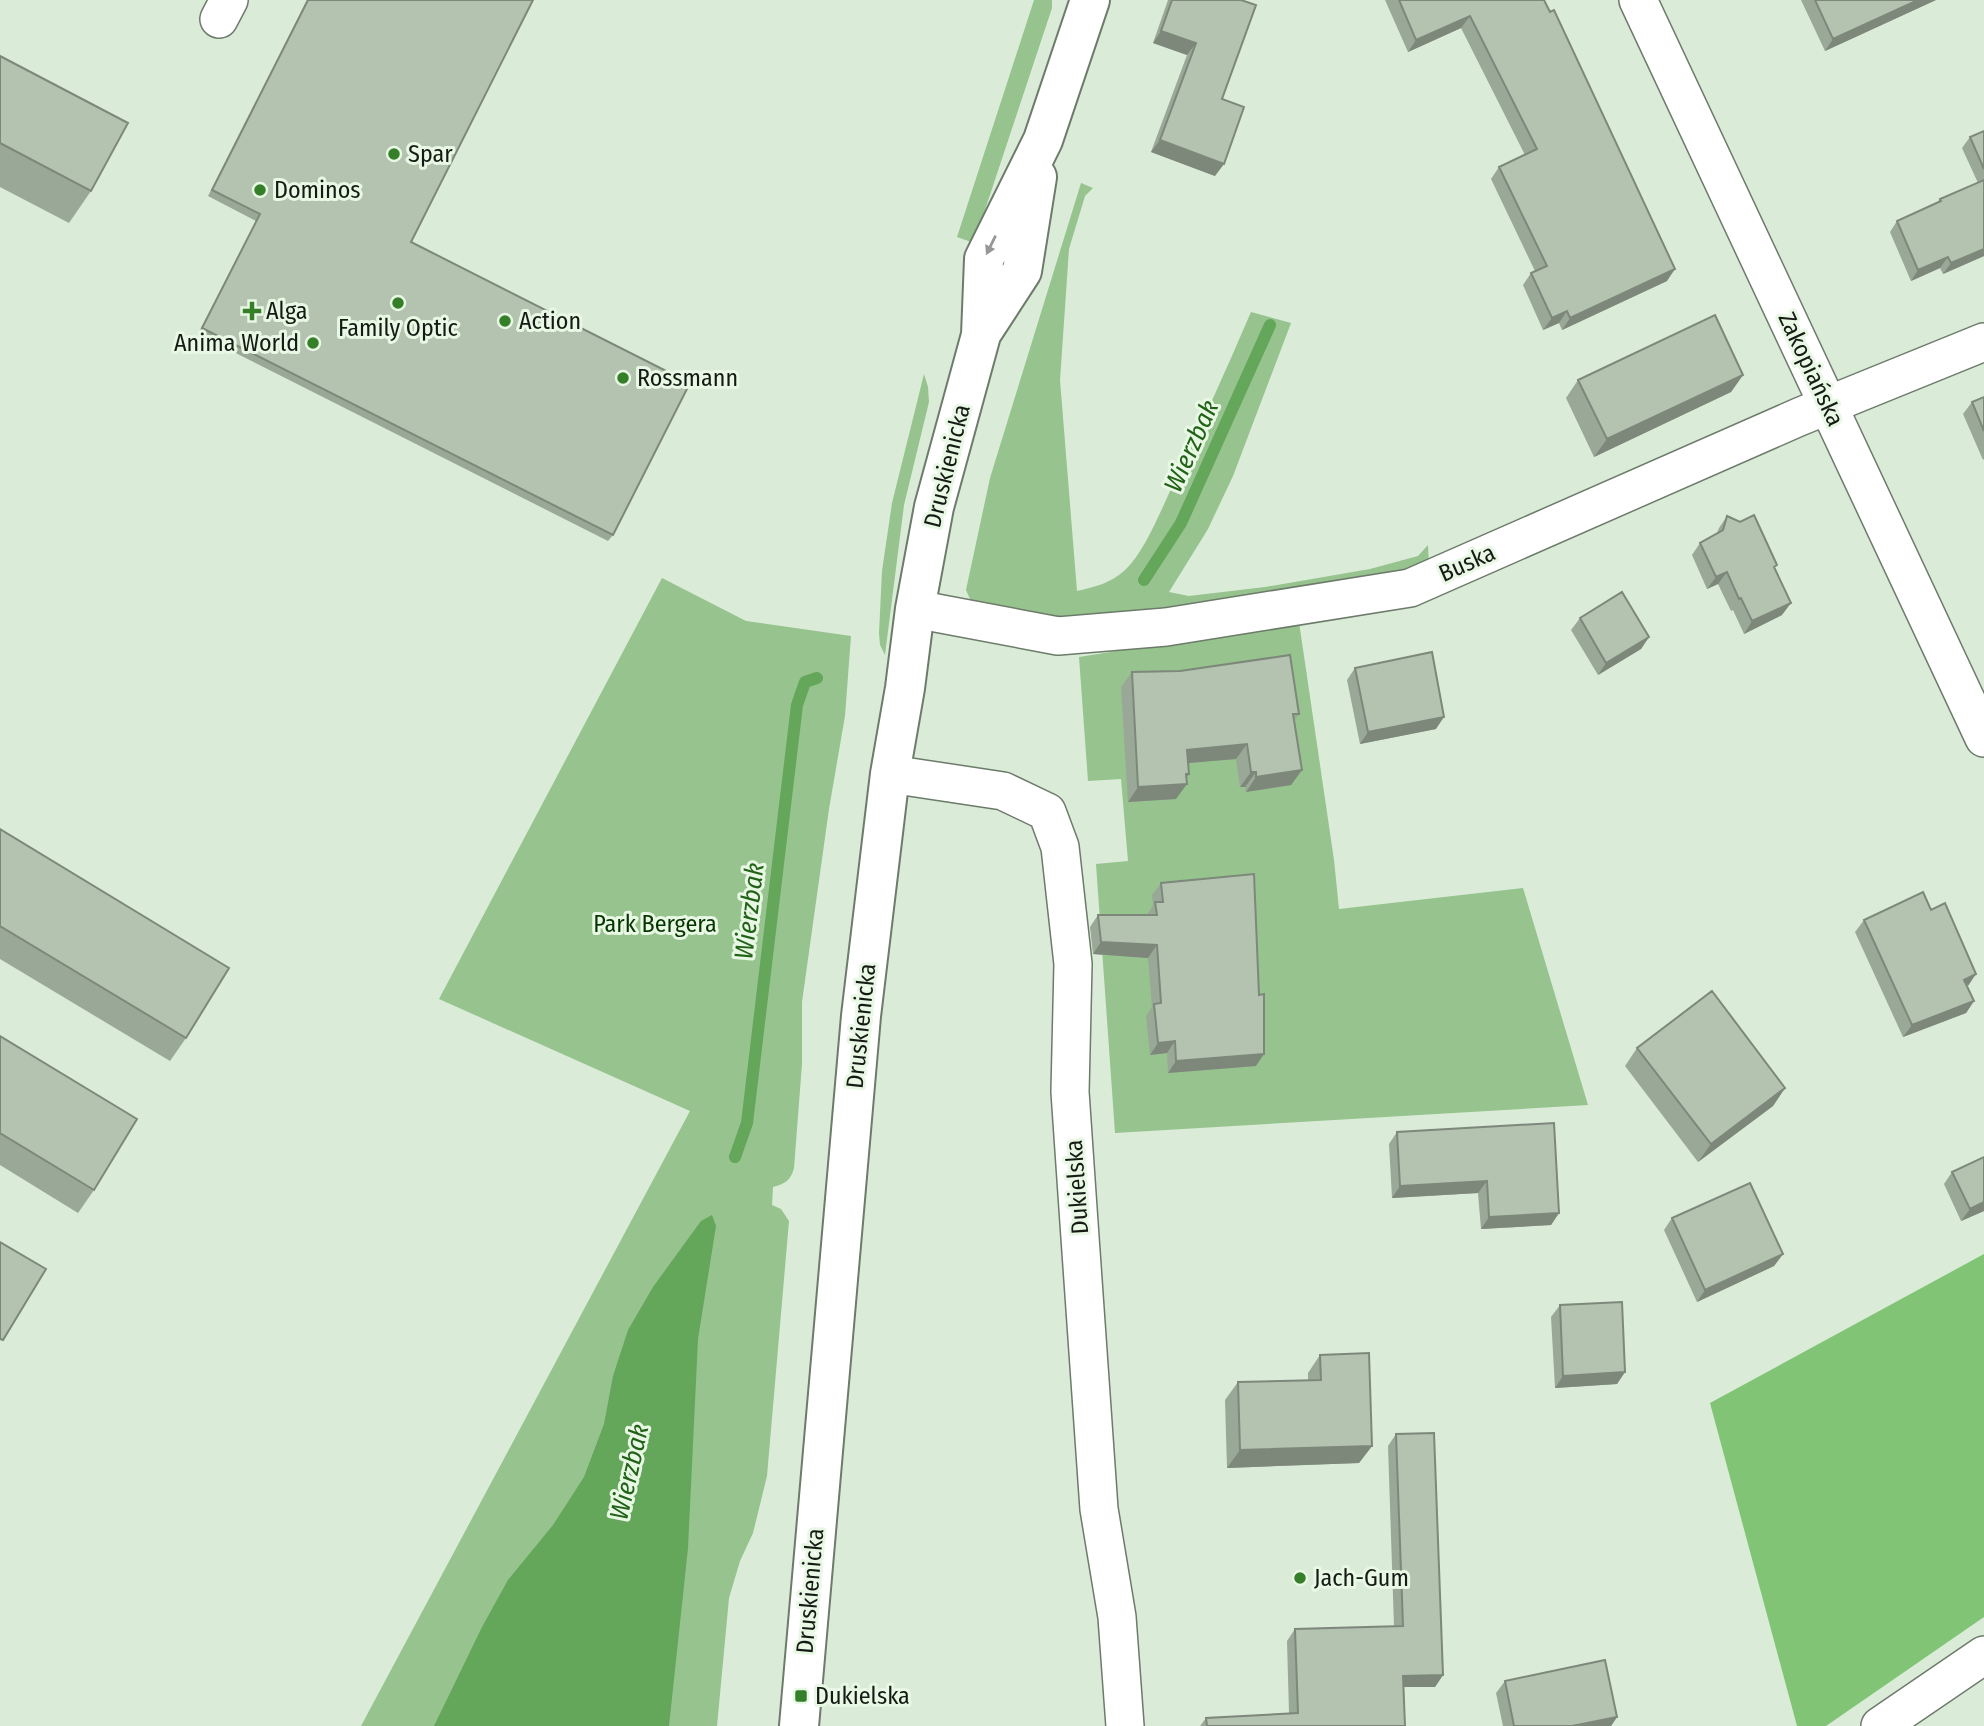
<svg xmlns="http://www.w3.org/2000/svg" width="1984" height="1726" viewBox="0 0 1984 1726" font-family="'Fira Sans Condensed',sans-serif">
<style>
.green{fill:#96c38e}
.forest{fill:#81c476}
.water{fill:#64a65a}
.lines{fill:none;stroke-linecap:round;stroke-linejoin:round}
.stream{stroke:#64a65a;stroke-width:12}
.street-casing{stroke:#6c7b6a;stroke-width:40}
.secondary-casing{stroke:#6c7b6a;stroke-width:42}
.street{stroke:#fff;stroke-width:37}
.secondary{stroke:#fff;stroke-width:38}
.wall{fill:#9aa897}
.shaded-wall{fill:#7d887b}
.building{fill:#b3c3b0;stroke:#7d887b;stroke-width:2}
.oneway{fill:#969895}
.poi-dot{fill:#347f28;stroke:#e8f8e5;stroke-width:2.5}
.labels{text-anchor:middle;stroke-width:6;stroke-linejoin:round;paint-order:stroke}
.poi-label{font-size:24px;fill:#151b14;stroke:#e8f8e5;text-anchor:start}
.street-label{font-size:24px;fill:#151b14;stroke:#e8f8e5}
.park-label{font-size:24px;fill:#063500;stroke:#e8f8e5}
.water-label{font-size:26px;font-style:italic;fill:#216217;stroke:#e8f8e5}
</style>
<rect width="100%" height="100%" fill="#daebd8"/>
<!-- green -->
<path class="green" d="M 1034,0 L 1052,0 L 1052,8 L 974,243 L 957,237 Z
M 1081,183 L 1093,188 L 1085,196 L 1069,249 L 1060,380 L 1077,591 C 1095,587 1111,583 1125,570 C 1144,553 1161,510 1172,487 C 1199,429 1226,371 1251,312 L 1291,323 L 1233,476 L 1208,529 L 1169,592 L 1189,596 L 1265,587 L 1370,569 L 1418,556 L 1428,545 L 1429,570 L 1356,583 L 1075,621 L 979,605 L 970,599 L 966,590 L 990,478 Z
M 924,374 L 928,387 L 929,402 L 904,505 L 885,655 L 880,645 L 879,633 L 882,571 L 892,503 Z
M 662,578 L 746,621 L 851,636 L 845,716 L 829,809 L 802,1002 L 802,1064 L 794,1168 C 791,1180 785,1184 773,1187 L 772,1205 L 781,1209 L 789,1221 L 767,1476 L 753,1533 L 740,1561 L 729,1598 L 717,1726 L 361,1726 L 690,1111 L 439,999 Z
M 1299,622 L 1334,860 L 1339,909 L 1523,888 L 1588,1105 L 1115,1133 L 1096,864 L 1128,861 L 1121,779 L 1088,781 L 1079,657 Z"/>
<!-- forest -->
<path class="forest" d="M 1984,1254 L 1984,1617 L 1826,1726 L 1797,1726 L 1710,1403 Z"/>
<!-- water -->
<path class="water" d="M 712,1215 L 716,1226 L 698,1339 L 688,1548 L 669,1726 L 434,1726 L 482,1627 L 508,1580 L 553,1525 L 584,1477 L 604,1424 L 613,1376 L 628,1330 L 653,1287 L 701,1221 Z"/>
<g class="lines">
<!-- stream -->
<path class="stream" d="M 1144,580 L 1181,523 L 1270,325
M 735,1157 L 747,1123 L 797,705 L 805,682 L 817,678"/>
<!-- street casing -->
<g class="street-casing">
<path id="street" d="M 1638,0 L 1984,738
M 219,19 L 229,0
M 915,609 L 1058,636 L 1166,627 L 1410,588 L 1799,417 L 1984,342
M 890,774 L 1003,791 L 1047,812 L 1060,847 L 1073,964 L 1070,1092 L 1079,1223 L 1099,1509 L 1117,1617 L 1125,1726
M 1880,1726 L 1984,1655"/>
</g>
<!-- secondary casing -->
<g class="secondary-casing">
<path id="secondary" d="M 981,334 L 1022,271 L 1037,177
M 799,1726 L 861,1016 L 890,774 L 905,688 L 915,609 L 934,507 L 981,335 L 984,259 L 1043,140 L 1090,0"/>
</g>
<!-- street -->
<use href="#street" class="street"/>
<!-- secondary -->
<use href="#secondary" class="secondary"/>
</g>
<!-- wall -->
<path class="wall" d="M 307,0 L 533,0 L 411,242 L 613,535 L 608,541 L 198,334 L 256,221 L 208,196 Z
M 1168,0 L 1241,0 L 1222,99 L 1215,176 L 1151,152 L 1187,55 L 1153,43 Z
M 1385,0 L 1544,0 L 1667,281 L 1562,330 L 1559,323 L 1543,330 L 1523,285 L 1531,273 L 1535,271 L 1491,179 L 1499,167 L 1525,155 L 1461,28 L 1408,52 Z
M 1801,0 L 1936,0 L 1825,51 Z
M 0,56 L 91,191 L 69,223 L 0,187 Z
M 1984,131 L 1984,256 L 1943,274 L 1940,268 L 1911,281 L 1890,232 L 1897,221 L 1937,203 L 1940,199 L 1978,183 L 1962,148 L 1970,137 Z
M 1743,375 L 1731,392 L 1594,457 L 1566,398 L 1578,380 Z
M 1984,397 L 1984,459 L 1983,460 L 1963,414 L 1972,402 Z
M 1727,516 L 1775,569 L 1782,615 L 1744,634 L 1733,610 L 1731,611 L 1718,584 L 1707,589 L 1692,555 L 1700,543 L 1717,533 L 1719,528 Z
M 1580,618 L 1649,637 L 1641,649 L 1598,675 L 1571,630 Z
M 1355,668 L 1436,729 L 1360,744 L 1347,680 Z
M 1132,672 L 1299,714 L 1294,721 L 1302,770 L 1291,785 L 1246,792 L 1245,787 L 1240,787 L 1236,759 L 1188,763 L 1187,777 L 1176,799 L 1128,802 L 1121,687 Z
M 0,829 L 186,1038 L 170,1061 L 0,959 Z
M 1161,883 L 1256,1066 L 1168,1073 L 1167,1053 L 1150,1055 L 1146,1016 L 1152,1007 L 1148,958 L 1093,954 L 1090,927 L 1098,915 L 1147,915 L 1153,905 L 1152,895 Z
M 1864,920 L 1974,1001 L 1966,1013 L 1903,1037 L 1855,932 Z
M 0,1036 L 94,1190 L 78,1213 L 0,1165 Z
M 1637,1048 L 1785,1088 L 1773,1106 L 1698,1162 L 1625,1066 Z
M 1397,1132 L 1559,1213 L 1551,1225 L 1481,1229 L 1478,1193 L 1392,1198 L 1389,1144 Z
M 1952,1172 L 1984,1211 L 1961,1221 L 1944,1184 Z
M 1672,1218 L 1783,1254 L 1774,1266 L 1697,1302 L 1664,1230 Z
M 1560,1305 L 1625,1372 L 1617,1384 L 1555,1388 L 1551,1317 Z
M 1320,1355 L 1372,1446 L 1359,1463 L 1227,1468 L 1225,1400 L 1238,1382 L 1308,1381 L 1308,1373 Z
M 1396,1434 L 1443,1675 L 1435,1687 L 1404,1687 L 1405,1726 L 1200,1726 L 1206,1718 L 1289,1713 L 1287,1641 L 1295,1629 L 1394,1626 L 1388,1446 Z
M 1505,1681 L 1617,1717 L 1611,1726 L 1503,1726 L 1496,1693 Z"/>
<!-- shaded-wall -->
<path class="shaded-wall" d="M 1918,0 L 1936,0 L 1825,51 L 1833,39 Z
M 1470,16 L 1461,28 L 1408,52 L 1416,40 Z
M 1161,31 L 1196,43 L 1187,55 L 1153,43 Z
M 1160,140 L 1224,164 L 1215,176 L 1151,152 Z
M 1984,249 L 1984,256 L 1943,274 L 1951,263 Z
M 1948,257 L 1940,268 L 1911,281 L 1918,270 Z
M 1675,269 L 1667,281 L 1562,330 L 1570,318 Z
M 1567,311 L 1559,323 L 1543,330 L 1552,318 Z
M 1743,375 L 1731,392 L 1594,457 L 1607,439 Z
M 1727,572 L 1718,584 L 1707,589 L 1716,577 Z
M 1791,603 L 1782,615 L 1744,634 L 1752,621 Z
M 1649,637 L 1641,649 L 1598,675 L 1606,663 Z
M 1444,717 L 1436,729 L 1360,744 L 1368,732 Z
M 1247,744 L 1236,759 L 1177,764 L 1187,750 Z
M 1302,770 L 1291,785 L 1246,792 L 1256,777 Z
M 1251,772 L 1256,772 L 1245,787 L 1240,787 Z
M 1186,774 L 1189,774 L 1182,784 L 1187,784 L 1176,799 L 1128,802 L 1138,787 Z
M 1101,942 L 1157,945 L 1148,958 L 1093,954 Z
M 1976,974 L 1968,986 L 1964,980 Z
M 1974,1001 L 1966,1013 L 1903,1037 L 1912,1025 Z
M 1175,1041 L 1167,1053 L 1150,1055 L 1158,1043 Z
M 1264,1054 L 1256,1066 L 1168,1073 L 1176,1061 Z
M 1785,1088 L 1773,1106 L 1698,1162 L 1711,1144 Z
M 1487,1181 L 1478,1193 L 1392,1198 L 1400,1186 Z
M 1984,1202 L 1984,1211 L 1961,1221 L 1970,1209 Z
M 1559,1213 L 1551,1225 L 1481,1229 L 1489,1217 Z
M 1783,1254 L 1774,1266 L 1697,1302 L 1705,1290 Z
M 1625,1372 L 1617,1384 L 1555,1388 L 1563,1376 Z
M 1372,1446 L 1359,1463 L 1227,1468 L 1240,1450 Z
M 1443,1675 L 1435,1687 L 1395,1687 L 1403,1676 Z
M 1617,1717 L 1611,1726 L 1572,1726 Z"/>
<!-- building -->
<path class="building" d="M 308,0 L 533,0 L 411,242 L 690,383 L 613,535 L 202,328 L 260,214 L 212,190 Z
M 1172,0 L 1241,0 L 1256,5 L 1222,99 L 1244,107 L 1224,164 L 1160,140 L 1196,43 L 1161,31 Z
M 1399,0 L 1544,0 L 1550,12 L 1554,10 L 1675,269 L 1570,318 L 1567,311 L 1552,318 L 1531,273 L 1547,266 L 1499,167 L 1537,149 L 1470,16 L 1416,40 Z
M 1815,0 L 1918,0 L 1833,39 Z
M 0,56 L 128,123 L 91,191 L 0,143 Z
M 1984,131 L 1984,169 L 1970,137 Z
M 1984,180 L 1984,249 L 1951,263 L 1948,257 L 1918,270 L 1897,221 L 1941,201 L 1940,199 Z
M 1715,315 L 1743,375 L 1607,439 L 1578,380 Z
M 1984,397 L 1984,431 L 1972,402 Z
M 1754,515 L 1777,565 L 1774,567 L 1791,603 L 1752,621 L 1741,598 L 1739,599 L 1727,572 L 1716,577 L 1700,543 L 1723,530 L 1727,516 L 1740,522 Z
M 1622,592 L 1649,637 L 1606,663 L 1580,618 Z
M 1432,652 L 1444,717 L 1368,732 L 1355,668 Z
M 1290,655 L 1299,714 L 1293,714 L 1302,770 L 1256,777 L 1256,772 L 1251,772 L 1247,744 L 1187,750 L 1189,774 L 1186,774 L 1187,784 L 1138,787 L 1132,672 L 1180,671 Z
M 0,829 L 229,968 L 186,1038 L 0,926 Z
M 1254,874 L 1259,995 L 1264,994 L 1264,1054 L 1176,1061 L 1175,1041 L 1158,1043 L 1154,1004 L 1161,1003 L 1157,945 L 1101,942 L 1098,915 L 1157,915 L 1155,902 L 1163,902 L 1161,883 Z
M 1923,892 L 1931,910 L 1945,903 L 1976,974 L 1964,980 L 1974,1001 L 1912,1025 L 1864,920 Z
M 1712,991 L 1785,1088 L 1711,1144 L 1637,1048 Z
M 0,1036 L 137,1119 L 94,1190 L 0,1133 Z
M 1554,1123 L 1559,1213 L 1489,1217 L 1487,1181 L 1400,1186 L 1397,1132 Z
M 1984,1157 L 1984,1202 L 1970,1209 L 1952,1172 Z
M 1750,1183 L 1783,1254 L 1705,1290 L 1672,1218 Z
M 0,1242 L 46,1269 L 3,1340 L 0,1339 Z
M 1622,1302 L 1625,1372 L 1563,1376 L 1560,1305 Z
M 1369,1353 L 1372,1446 L 1240,1450 L 1238,1382 L 1321,1380 L 1320,1355 Z
M 1434,1433 L 1443,1675 L 1403,1676 L 1405,1726 L 1207,1726 L 1206,1718 L 1298,1713 L 1295,1629 L 1403,1626 L 1396,1434 Z
M 1605,1660 L 1617,1717 L 1572,1726 L 1514,1726 L 1505,1681 Z"/>
<!-- one-way arrows -->
<defs><path id="oneway-solid" d="M-6-.8H1V-3.2L6.5 0L1 3.2V.8H-6Z" transform="scale(1.75)"/></defs>
<use class="oneway" href="#oneway-solid" transform="translate(991 245) rotate(116)"/>
<!-- markers -->
<g class="poi-dot">
<circle cx="394" cy="154" r="7"/>
<circle cx="260" cy="190" r="7"/>
<circle cx="398" cy="303" r="7"/>
<path d="M248.5 300.5h7v7h7v7h-7v7h-7v-7h-7v-7h7z"/>
<circle cx="505" cy="321" r="7"/>
<circle cx="313" cy="343" r="7"/>
<circle cx="623" cy="378" r="7"/>
<circle cx="1300" cy="1578" r="7"/>
<rect x="794" y="1689" width="14" height="14" rx="3.5"/>
</g>
<g class="labels">
<!-- poi labels -->
<g class="poi-label">
<text x="408" y="162">Spar</text>
<text x="274" y="198">Dominos</text>
<text x="266" y="319">Alga</text>
<text x="519" y="329">Action</text>
<text x="398" y="336" text-anchor="middle">Family Optic</text>
<text x="299" y="351" text-anchor="end">Anima World</text>
<text x="637" y="386">Rossmann</text>
<text x="1314" y="1586">Jach-Gum</text>
<text x="815" y="1704">Dukielska</text>
</g>
<!-- street labels -->
<g class="street-label">
<text transform="translate(1811 369) rotate(65)" y="8">Zakopiańska</text>
<text transform="translate(947 466) rotate(-76)" y="8">Druskienicka</text>
<text transform="translate(1467 563) rotate(-24)" y="8">Buska</text>
<text transform="translate(861 1026) rotate(-84)" y="8">Druskienicka</text>
<text transform="translate(1077 1187) rotate(-94)" y="8">Dukielska</text>
<text transform="translate(810 1591) rotate(-85)" y="8">Druskienicka</text>
</g>
<!-- park labels -->
<g class="park-label">
<text x="655" y="932">Park Bergera</text>
</g>
<!-- water labels -->
<g class="water-label">
<text transform="translate(1191 446) rotate(-66)" y="9">Wierzbak</text>
<text transform="translate(749 911) rotate(-83)" y="9">Wierzbak</text>
<text transform="translate(629 1472) rotate(-77)" y="9">Wierzbak</text>
</g>
</g>
</svg>
